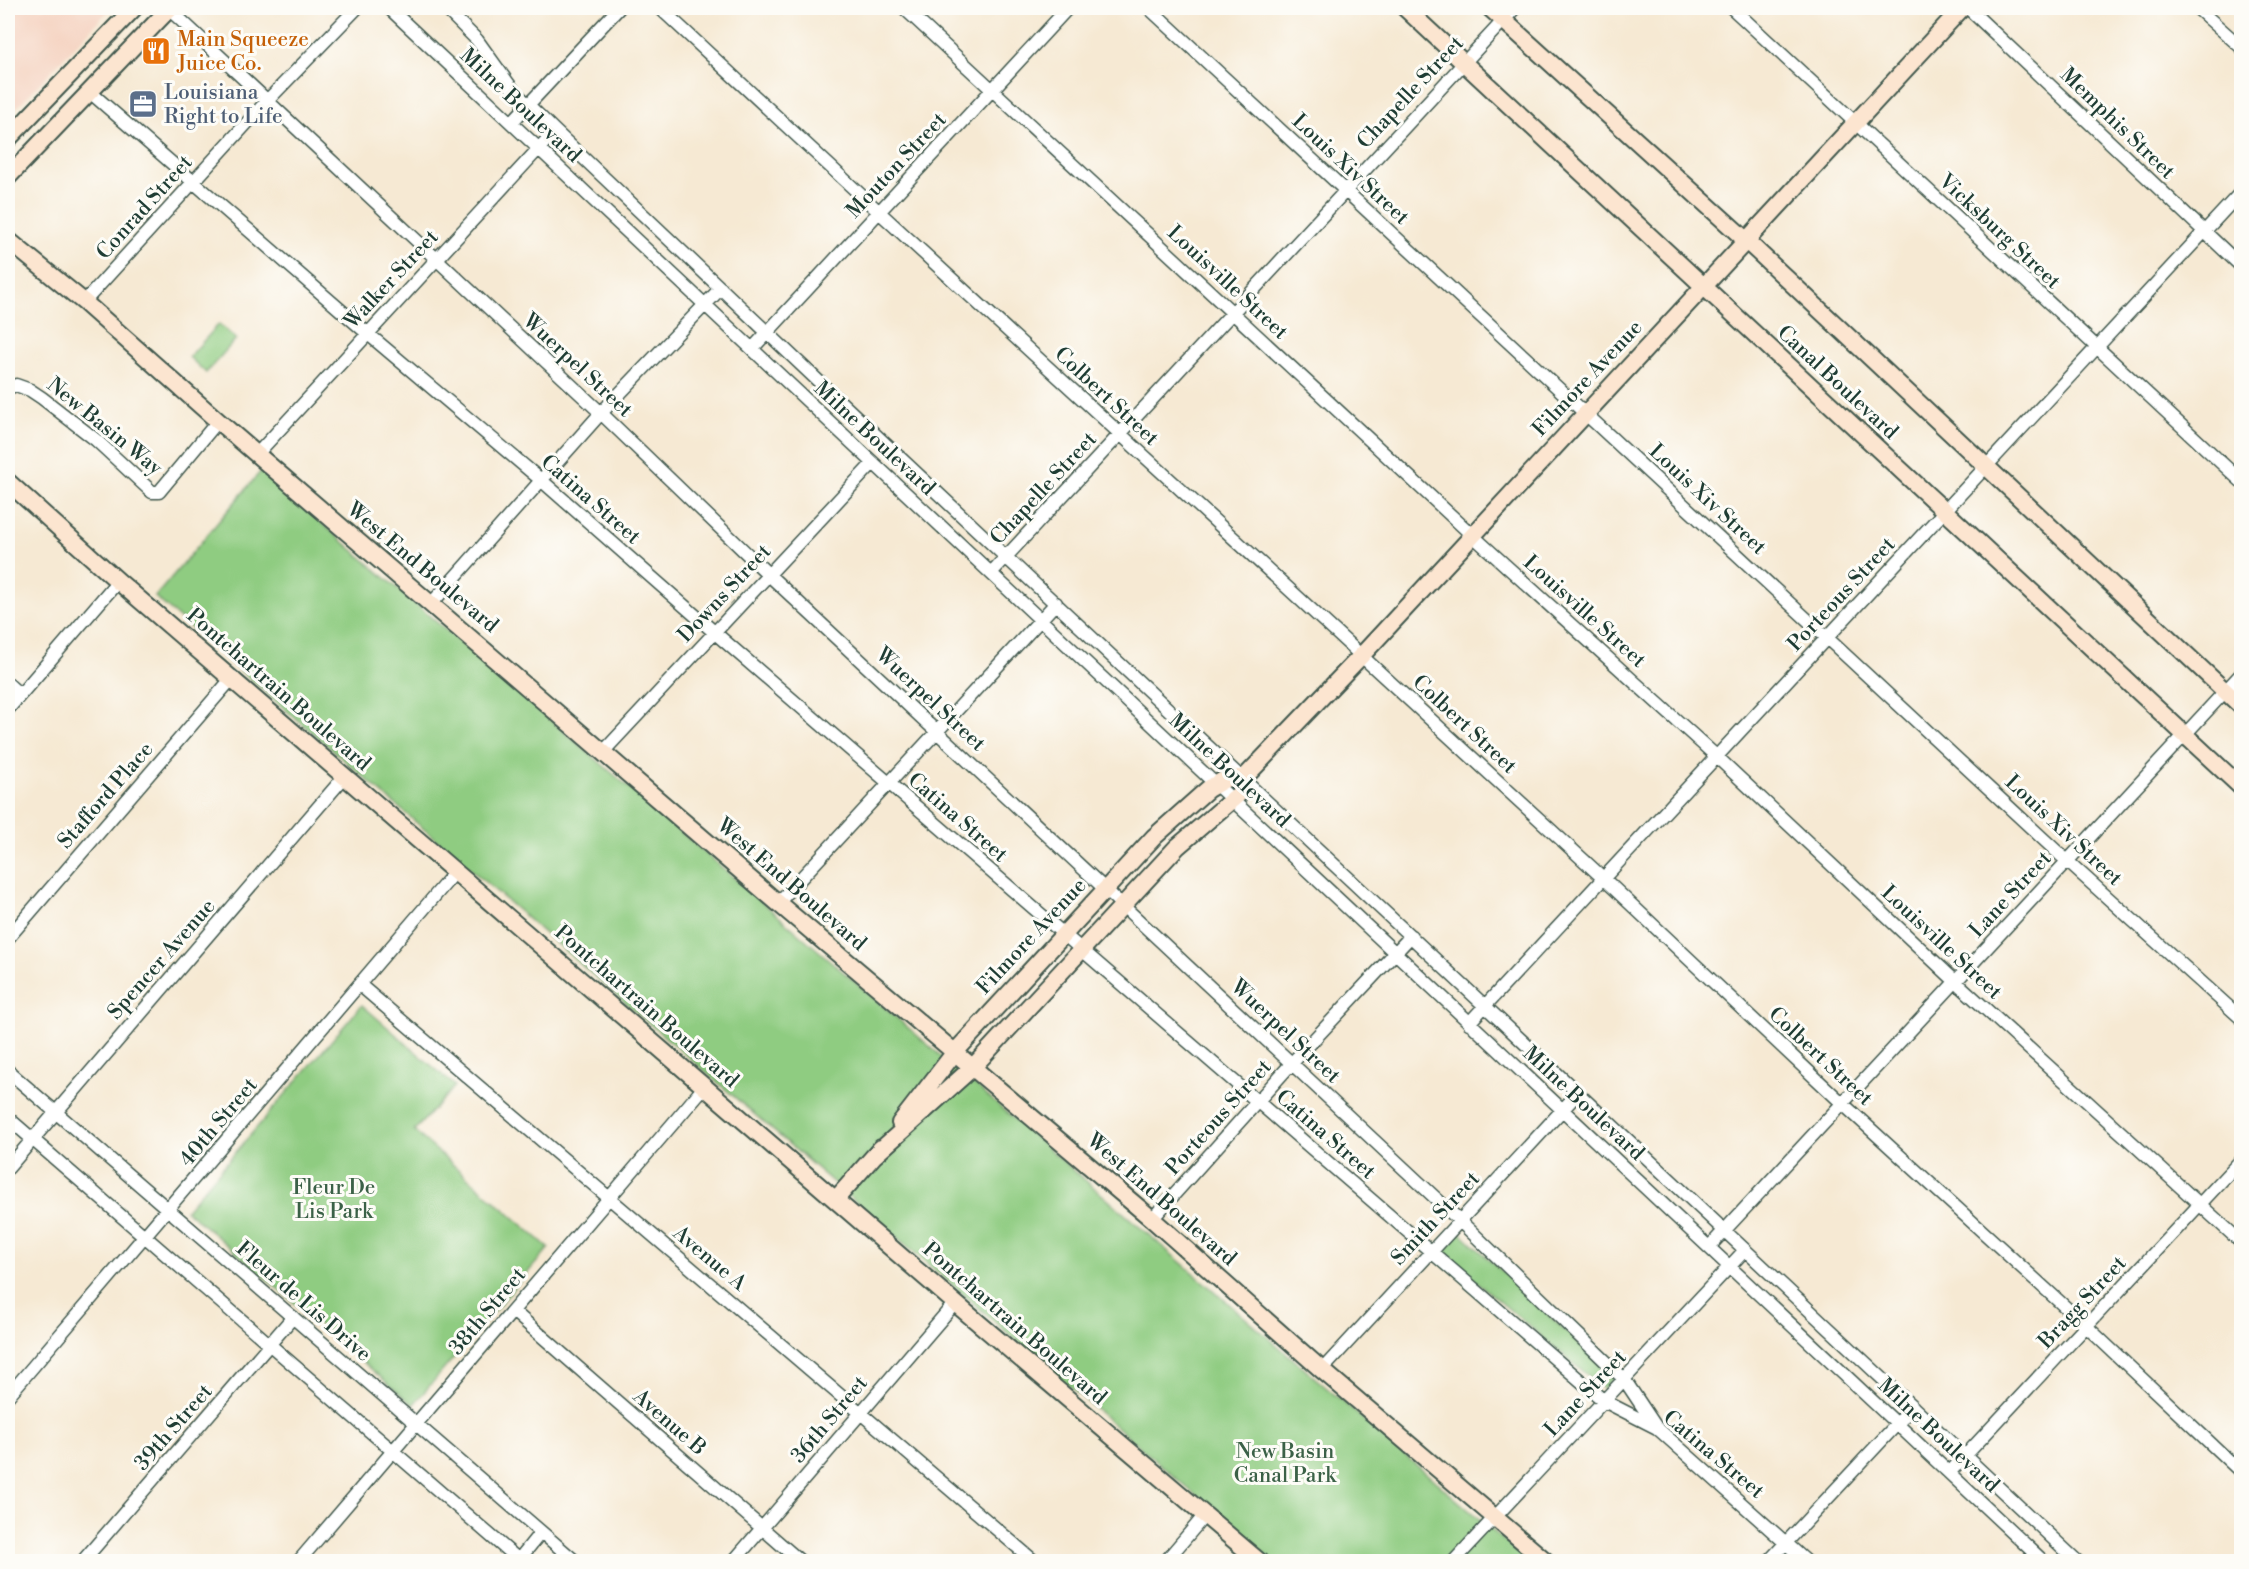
<svg xmlns="http://www.w3.org/2000/svg" width="2249" height="1569" viewBox="0 0 2249 1569" font-family="'Libre Bodoni',serif">
<style>
.built{fill:#f5d3c1}
.green{fill:#8fcc81;stroke:#57845a;stroke-width:1.5}
.lines{fill:none;stroke-linecap:round;stroke-linejoin:round}
.street-casing{stroke:#3f574c;stroke-width:15}
.secondary-casing{stroke:#3f574c;stroke-width:20}
.street{stroke:#fff;stroke-width:12}
.secondary{stroke:#fce5d0;stroke-width:16}
.labels{text-anchor:middle;stroke-width:6;stroke-linejoin:round;paint-order:stroke}
.food-label{font-size:21px;fill:#c56008;stroke:#fdfcf7;text-anchor:start}
.service-label{font-size:21px;fill:#4e5e75;stroke:#fdfcf7;text-anchor:start}
.street-label{font-size:21px;fill:#1f3d34;stroke:#fdfcf7}
.park-label{font-size:21px;fill:#3b6147;stroke:#fdfcf7}
</style>
<rect width="100%" height="100%" fill="#fdfcf7"/>
<filter id="ink" filterUnits="userSpaceOnUse"><feTurbulence type="fractalNoise" baseFrequency=".0167" numOctaves="2"/><feDisplacementMap in="SourceGraphic" scale="12" xChannelSelector="R" yChannelSelector="G"/><feConvolveMatrix kernelMatrix="1 2 1 2 8 2 1 2 1" color-interpolation-filters="sRGB"/></filter>
<filter id="wash" filterUnits="userSpaceOnUse"><feTurbulence type="fractalNoise" baseFrequency=".008" numOctaves="4" result="noise"/><feDisplacementMap in="SourceGraphic" scale="24" xChannelSelector="R" yChannelSelector="G"/><feGaussianBlur stdDeviation="1.35" result="paint"/><feColorMatrix in="noise" values="0 0 0 0 0 0 0 0 0 0 0 0 0 0 0 0 0 1.4 0 .05"/><feComposite in="paint" operator="in"/></filter>
<g filter="url(#wash)">
<rect width="100%" height="100%" fill="#f6e9d3"/>
<!-- built -->
<path class="built" d="M 8,8 L 111,8 L 8,117 Z"/>
<!-- green -->
<path class="green" d="M 219,324 L 236,339 L 206,373 L 189,357 Z
M 261,471 L 1528,1561 L 1272,1561 L 155,597 Z
M 362,1005 L 455,1086 L 414,1131 L 549,1248 L 413,1405 L 186,1210 Z
M 1459,1231 L 1614,1376 L 1604,1389 L 1440,1251 Z"/>
</g>
<g filter="url(#ink)">
<g class="lines">
<!-- street casing -->
<g class="street-casing">
<path id="street" d="M 168,8 L 601,413 L 769,575 L 1459,1220 L 1624,1379 L 1656,1427
M 389,8 L 2044,1562
M 445,8 L 477,40 L 513,90 L 555,131 L 832,394 L 2078,1562
M 660,8 L 879,212 L 1603,878 L 1842,1103 L 2086,1326 L 2242,1473
M 904,8 L 1472,535 L 1716,756 L 1955,981 L 2242,1243
M 1149,8 L 2067,861 L 2242,1019
M 1732,8 L 2242,482
M 1968,8 L 2242,267
M 2197,8 L 2242,48
M 90,92 L 367,333 L 541,480 L 714,632 L 1604,1401 L 1657,1428 L 1807,1562
M 512,122 L 619,8
M 8,159 L 16,167
M 84,302 L 267,101 L 357,8
M 752,349 L 1068,8
M 8,388 L 16,385 L 30,390 L 42,398 L 96,440 L 152,492 L 159,492 L 218,421
M 257,454 L 555,131
M 991,573 L 1515,8
M 432,603 L 601,413 L 721,288
M 8,684 L 20,695
M 8,709 L 118,581
M 604,751 L 873,463
M 778,903 L 1056,603
M 8,938 L 233,677
M 360,985 L 1035,1562
M 1469,1023 L 2242,191
M 8,1071 L 576,1562
M 8,1118 L 521,1562
M 8,1168 L 345,776
M 1152,1219 L 1292,1063 L 1411,936
M 1710,1246 L 2242,673
M 513,1311 L 801,1562
M 1322,1370 L 1578,1093
M 8,1396 L 456,871
M 1950,1472 L 2242,1159
M 82,1562 L 293,1317
M 298,1562 L 705,1086
M 517,1562 L 541,1532
M 733,1562 L 955,1303
M 1165,1562 L 1205,1515
M 1453,1562 L 1745,1250
M 1768,1562 L 1913,1407"/>
</g>
<!-- secondary casing -->
<g class="secondary-casing">
<path id="secondary" d="M 1405,8 L 2242,788
M 1490,8 L 1738,233 L 2242,707
M 8,139 L 134,8
M 8,177 L 170,8
M 8,240 L 84,302 L 218,421 L 778,903 L 1152,1219 L 1322,1370 L 1547,1562
M 8,482 L 118,581 L 955,1303 L 1260,1562
M 900,1123 L 955,1052 L 1154,837 L 1208,789 L 1227,778 L 1244,778
M 875,1155 L 972,1068 L 1177,847 L 1240,793 L 1244,778 L 1362,655 L 1962,8
M 836,1199 L 881,1148"/>
</g>
<!-- street -->
<use href="#street" class="street"/>
<!-- secondary -->
<use href="#secondary" class="secondary"/>
</g>
</g>
<!-- icons -->
<defs>
<g id="restaurant-square" transform="scale(1.5)"><rect x="-9" y="-9" width="18" height="18" rx="4" fill="#e8710a" stroke="#fdfcf7"/><path d="M-5-6h1v4h1v-4h1v4h1v-4h1v5L-1.5 .5V6h-2V.5L-5-1ZM5-6V6H3V1.5H1.5Q1.5-4 5-6Z" fill="#fff"/></g>
<g id="office-square" transform="scale(1.5)"><rect x="-9" y="-9" width="18" height="18" rx="4" fill="#5c6f8a" stroke="#fdfcf7"/><path d="M-6-3h4V-5.5h4V-3h4V5H-6ZM-1-4.5V-3h2v-1.5ZM-6 0V1H6V0Z" fill="#fff"/></g>
</defs>
<g fill-rule="evenodd">
<use href="#restaurant-square" x="156" y="51"/>
<use href="#office-square" x="143" y="104"/>
</g>
<g class="labels">
<!-- food labels -->
<g class="food-label">
<text x="177" y="46">Main Squeeze<tspan x="177" dy="24">Juice Co.</tspan></text>
</g>
<!-- service labels -->
<g class="service-label">
<text x="164" y="99">Louisiana<tspan x="164" dy="24">Right to Life</tspan></text>
</g>
<!-- street labels -->
<g class="street-label">
<text transform="translate(1410 92) rotate(-47)" y="7">Chapelle Street</text>
<text transform="translate(521 105) rotate(43)" y="7">Milne Boulevard</text>
<text transform="translate(2118 123) rotate(44)" y="7">Memphis Street</text>
<text transform="translate(896 165) rotate(-47)" y="7">Mouton Street</text>
<text transform="translate(1351 169) rotate(43)" y="7">Louis Xiv Street</text>
<text transform="translate(144 207) rotate(-48)" y="7">Conrad Street</text>
<text transform="translate(2000 231) rotate(43)" y="7">Vicksburg Street</text>
<text transform="translate(391 279) rotate(-47)" y="7">Walker Street</text>
<text transform="translate(1228 282) rotate(43)" y="7">Louisville Street</text>
<text transform="translate(578 365) rotate(43)" y="7">Wuerpel Street</text>
<text transform="translate(1587 378) rotate(-47)" y="7">Filmore Avenue</text>
<text transform="translate(1838 382) rotate(43)" y="7">Canal Boulevard</text>
<text transform="translate(1107 396) rotate(43)" y="7">Colbert Street</text>
<text transform="translate(105 426) rotate(39)" y="7">New Basin Way</text>
<text transform="translate(875 438) rotate(43)" y="7">Milne Boulevard</text>
<text transform="translate(1043 488) rotate(-47)" y="7">Chapelle Street</text>
<text transform="translate(591 499) rotate(41)" y="7">Catina Street</text>
<text transform="translate(1708 499) rotate(43)" y="7">Louis Xiv Street</text>
<text transform="translate(423 567) rotate(40)" y="7">West End Boulevard</text>
<text transform="translate(724 593) rotate(-47)" y="7">Downs Street</text>
<text transform="translate(1841 594) rotate(-47)" y="7">Porteous Street</text>
<text transform="translate(1585 611) rotate(42)" y="7">Louisville Street</text>
<text transform="translate(279 689) rotate(41)" y="7">Pontchartrain Boulevard</text>
<text transform="translate(931 699) rotate(43)" y="7">Wuerpel Street</text>
<text transform="translate(1465 724) rotate(43)" y="7">Colbert Street</text>
<text transform="translate(1230 770) rotate(43)" y="7">Milne Boulevard</text>
<text transform="translate(105 795) rotate(-49)" y="7">Stafford Place</text>
<text transform="translate(958 817) rotate(41)" y="7">Catina Street</text>
<text transform="translate(2064 830) rotate(43)" y="7">Louis Xiv Street</text>
<text transform="translate(792 884) rotate(41)" y="7">West End Boulevard</text>
<text transform="translate(2010 894) rotate(-47)" y="7">Lane Street</text>
<text transform="translate(1031 936) rotate(-47)" y="7">Filmore Avenue</text>
<text transform="translate(1942 942) rotate(43)" y="7">Louisville Street</text>
<text transform="translate(161 959) rotate(-49)" y="7">Spencer Avenue</text>
<text transform="translate(647 1006) rotate(41)" y="7">Pontchartrain Boulevard</text>
<text transform="translate(1286 1031) rotate(43)" y="7">Wuerpel Street</text>
<text transform="translate(1821 1056) rotate(43)" y="7">Colbert Street</text>
<text transform="translate(1584 1103) rotate(43)" y="7">Milne Boulevard</text>
<text transform="translate(1218 1117) rotate(-48)" y="7">Porteous Street</text>
<text transform="translate(218 1122) rotate(-50)" y="7">40th Street</text>
<text transform="translate(1326 1134) rotate(41)" y="7">Catina Street</text>
<text transform="translate(1162 1199) rotate(41)" y="7">West End Boulevard</text>
<text transform="translate(1435 1218) rotate(-47)" y="7">Smith Street</text>
<text transform="translate(710 1258) rotate(40)" y="7">Avenue A</text>
<text transform="translate(304 1301) rotate(41)" y="7">Fleur de Lis Drive</text>
<text transform="translate(2082 1302) rotate(-47)" y="7">Bragg Street</text>
<text transform="translate(487 1311) rotate(-50)" y="7">38th Street</text>
<text transform="translate(1015 1323) rotate(41)" y="7">Pontchartrain Boulevard</text>
<text transform="translate(1585 1393) rotate(-47)" y="7">Lane Street</text>
<text transform="translate(829 1419) rotate(-50)" y="7">36th Street</text>
<text transform="translate(670 1422) rotate(41)" y="7">Avenue B</text>
<text transform="translate(173 1427) rotate(-49)" y="7">39th Street</text>
<text transform="translate(1939 1435) rotate(43)" y="7">Milne Boulevard</text>
<text transform="translate(1714 1454) rotate(40)" y="7">Catina Street</text>
</g>
<!-- park labels -->
<g class="park-label">
<text x="334" y="1194">Fleur De<tspan x="334" dy="24">Lis Park</tspan></text>
<text x="1285" y="1458">New Basin<tspan x="1285" dy="24">Canal Park</tspan></text>
</g>
</g>
<!-- margin -->
<rect width="2249" height="1569" fill="none" stroke="#fdfcf7" stroke-width="30"/>
</svg>
